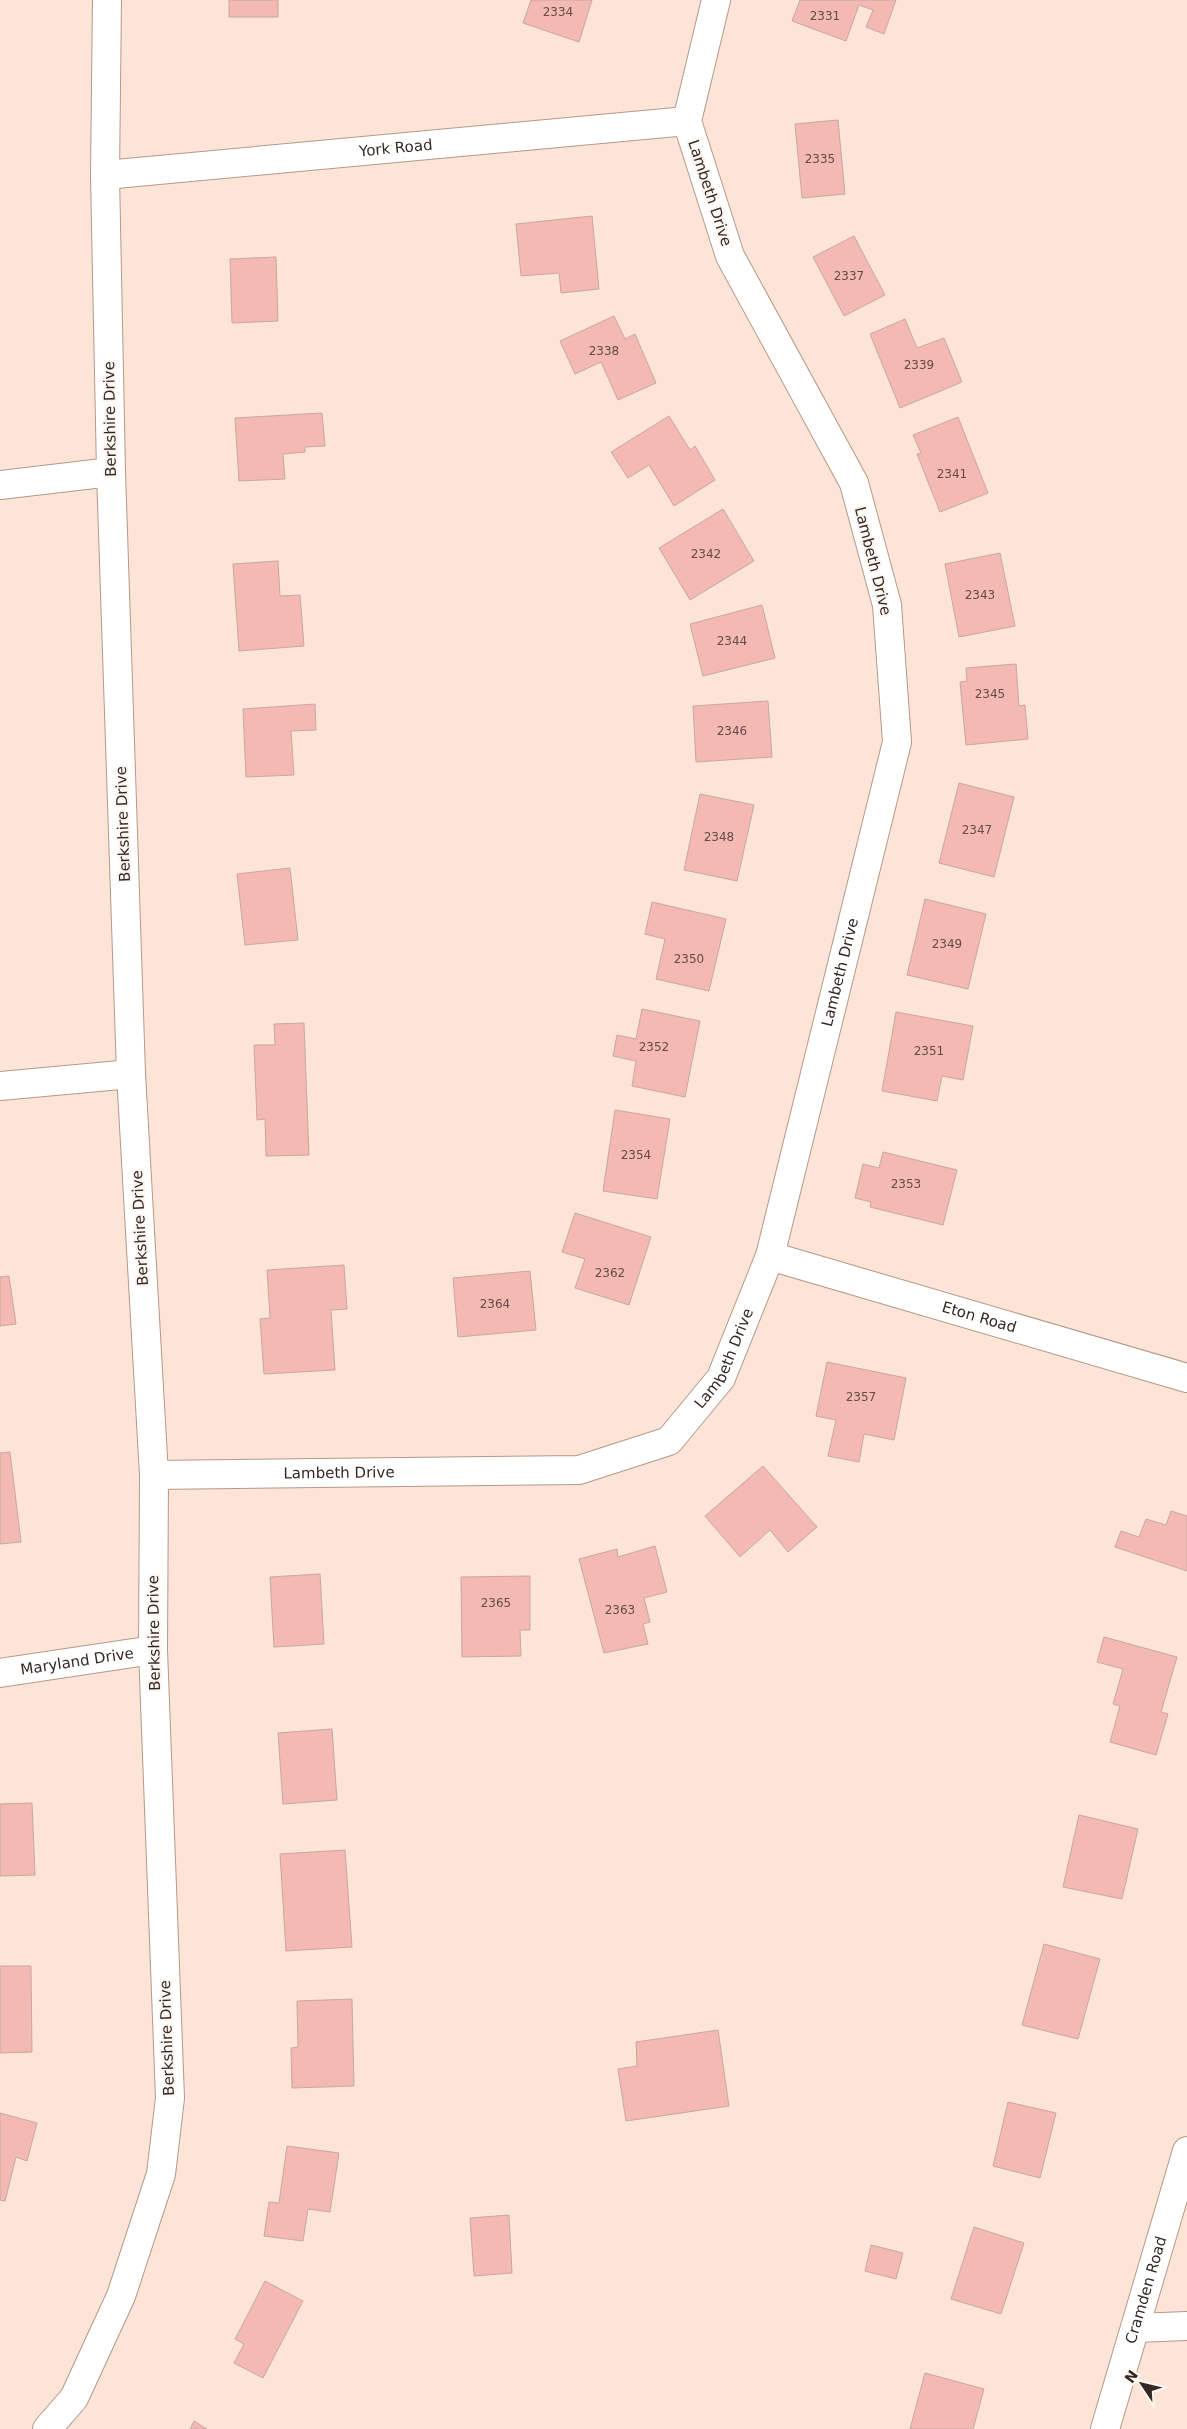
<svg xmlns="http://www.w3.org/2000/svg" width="1187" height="2429" viewBox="0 0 1187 2429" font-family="'DejaVu Sans',sans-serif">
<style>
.building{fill:#f3b9b2;stroke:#c8a7a2}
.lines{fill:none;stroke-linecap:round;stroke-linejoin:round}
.street-casing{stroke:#b49988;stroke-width:30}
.street{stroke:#fff;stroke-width:28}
.labels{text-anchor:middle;stroke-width:4.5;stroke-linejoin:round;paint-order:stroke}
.number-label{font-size:12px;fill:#644d46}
.street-label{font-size:15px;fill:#342922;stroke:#fcf6f2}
</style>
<rect width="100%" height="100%" fill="#fce4d6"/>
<!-- building -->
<path class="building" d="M 229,0 L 278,0 L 278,17 L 229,17 Z
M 531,0 L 592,0 L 579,42 L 523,23 Z
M 800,0 L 896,0 L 884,34 L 866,27 L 873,10 L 859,5 L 846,41 L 792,21 Z
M 838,120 L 845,194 L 802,198 L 795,124 Z
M 592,216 L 599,289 L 561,293 L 559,273 L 521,276 L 516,224 Z
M 854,236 L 885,295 L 844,316 L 813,257 Z
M 276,257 L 278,321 L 232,323 L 230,259 Z
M 614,316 L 625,339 L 635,334 L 656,383 L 618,400 L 601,362 L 575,374 L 560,341 Z
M 905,319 L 917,348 L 944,338 L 962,382 L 900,408 L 870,334 Z
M 322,413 L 325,446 L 305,447 L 305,452 L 283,454 L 285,479 L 239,481 L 235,418 Z
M 669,416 L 690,450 L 695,446 L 715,480 L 674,506 L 649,465 L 628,478 L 611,452 Z
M 958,417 L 988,493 L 940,512 L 917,454 L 921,453 L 913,435 Z
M 723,509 L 754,561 L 690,600 L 659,548 Z
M 1000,553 L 1015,626 L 959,637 L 945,564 Z
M 278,561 L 280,596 L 300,595 L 304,646 L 239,651 L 233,564 Z
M 762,605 L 775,658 L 703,676 L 690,624 Z
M 1016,664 L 1019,706 L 1025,705 L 1028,739 L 966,745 L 960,682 L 967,681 L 966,668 Z
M 768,701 L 772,757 L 696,762 L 693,706 Z
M 315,704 L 316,730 L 291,731 L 294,775 L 246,777 L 243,709 Z
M 959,783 L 1014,797 L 994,877 L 939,863 Z
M 700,794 L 754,805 L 737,881 L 684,870 Z
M 290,868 L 298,940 L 245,945 L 237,874 Z
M 925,899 L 986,914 L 968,989 L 907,975 Z
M 652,902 L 726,919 L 709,991 L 656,979 L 665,939 L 645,934 Z
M 642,1009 L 700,1021 L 685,1097 L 632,1086 L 636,1061 L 613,1056 L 617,1035 L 636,1039 Z
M 896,1012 L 973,1026 L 963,1080 L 942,1076 L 937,1101 L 882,1091 Z
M 304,1023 L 309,1155 L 266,1156 L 265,1119 L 257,1120 L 254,1045 L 275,1045 L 274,1024 Z
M 615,1110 L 670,1119 L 657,1199 L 603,1191 Z
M 883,1152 L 957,1170 L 943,1225 L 870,1207 L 871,1202 L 855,1198 L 863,1164 L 879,1168 Z
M 575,1213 L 651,1237 L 629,1305 L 575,1288 L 585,1259 L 562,1252 Z
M 344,1265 L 347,1309 L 331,1310 L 335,1370 L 264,1374 L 260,1319 L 270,1318 L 267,1270 Z
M 530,1271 L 536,1330 L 458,1337 L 453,1278 Z
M 9,1276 L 16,1324 L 0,1326 L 0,1277 Z
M 827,1362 L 906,1378 L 894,1440 L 864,1434 L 859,1462 L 828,1456 L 836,1420 L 816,1416 Z
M 10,1452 L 21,1542 L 0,1544 L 0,1453 Z
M 763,1466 L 817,1527 L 788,1552 L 770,1530 L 740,1557 L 705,1516 Z
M 1171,1511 L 1187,1516 L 1187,1571 L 1115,1547 L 1121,1531 L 1139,1537 L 1146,1519 L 1166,1525 Z
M 655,1546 L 667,1592 L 644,1598 L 650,1622 L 643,1624 L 648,1644 L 604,1653 L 579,1559 L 617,1549 L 618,1557 Z
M 320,1574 L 324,1644 L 274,1647 L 270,1577 Z
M 530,1576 L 530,1630 L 520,1630 L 521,1656 L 462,1657 L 461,1577 Z
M 1104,1637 L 1177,1657 L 1161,1712 L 1168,1714 L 1156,1755 L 1110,1742 L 1120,1706 L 1113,1704 L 1123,1669 L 1097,1662 Z
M 332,1729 L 337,1800 L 283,1804 L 278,1733 Z
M 32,1803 L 35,1875 L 0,1876 L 0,1804 Z
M 1079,1815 L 1138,1829 L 1122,1899 L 1063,1887 Z
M 345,1850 L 352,1947 L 286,1951 L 280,1854 Z
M 1044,1944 L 1100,1959 L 1078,2039 L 1022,2025 Z
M 0,1966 L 31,1966 L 32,2052 L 0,2053 Z
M 352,1999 L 354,2086 L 292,2088 L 291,2048 L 298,2047 L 297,2001 Z
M 718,2030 L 729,2106 L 626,2121 L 618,2069 L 637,2066 L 636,2042 Z
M 1008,2102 L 1056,2113 L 1040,2178 L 993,2166 Z
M 0,2113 L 37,2123 L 27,2161 L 16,2157 L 5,2201 L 0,2200 Z
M 287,2146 L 339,2153 L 330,2212 L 308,2209 L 303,2241 L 264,2236 L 269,2202 L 279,2203 Z
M 509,2215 L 512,2273 L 474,2276 L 470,2218 Z
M 974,2227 L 1024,2243 L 1001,2314 L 951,2299 Z
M 871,2245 L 903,2253 L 896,2279 L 865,2271 Z
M 265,2281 L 303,2301 L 263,2378 L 234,2363 L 244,2344 L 235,2339 Z
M 925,2373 L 984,2389 L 973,2429 L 910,2429 Z
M 194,2421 L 207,2429 L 190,2429 Z"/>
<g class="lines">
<!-- street casing -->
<g class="street-casing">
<g id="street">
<path id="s1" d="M 105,175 L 687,121"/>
<path d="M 0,485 L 111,472"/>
<path d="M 0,1086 L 131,1074"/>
<path id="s2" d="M 770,1256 L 1187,1378"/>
<path id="s3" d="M 154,1475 L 579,1470 L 669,1441 L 721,1378 L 770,1256 L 897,742 L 887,605 L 854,483 L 730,256 L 687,121 L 716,0"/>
<path id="s4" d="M 0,1673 L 153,1650"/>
<path d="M 1136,2328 L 1187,2326"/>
<path d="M 47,2429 L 74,2398 L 121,2296 L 161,2174 L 170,2098 L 153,1650 L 154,1475 L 131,1074 L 111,472 L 105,175 L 107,0"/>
<path id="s5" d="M 1105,2429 L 1187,2151"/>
</g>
</g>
<!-- street -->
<use href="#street" class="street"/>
</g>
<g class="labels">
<!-- number labels -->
<g class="number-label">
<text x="558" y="16">2334</text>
<text x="825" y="20">2331</text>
<text x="820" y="163">2335</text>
<text x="849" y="280">2337</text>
<text x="604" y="355">2338</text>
<text x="919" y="369">2339</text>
<text x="952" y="478">2341</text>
<text x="706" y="558">2342</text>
<text x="980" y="599">2343</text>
<text x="732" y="645">2344</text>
<text x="990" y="698">2345</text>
<text x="732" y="735">2346</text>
<text x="977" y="834">2347</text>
<text x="719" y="841">2348</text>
<text x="947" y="948">2349</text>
<text x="689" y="963">2350</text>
<text x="654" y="1051">2352</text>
<text x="929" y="1055">2351</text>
<text x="636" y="1159">2354</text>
<text x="906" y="1188">2353</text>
<text x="610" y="1277">2362</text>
<text x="495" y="1308">2364</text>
<text x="861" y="1401">2357</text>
<text x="496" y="1607">2365</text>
<text x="620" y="1614">2363</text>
</g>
<!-- street labels -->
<g class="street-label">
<text dy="5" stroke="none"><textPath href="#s1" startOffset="292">York Road</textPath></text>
<text transform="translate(710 193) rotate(72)" y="5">Lambeth Drive</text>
<text transform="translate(110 419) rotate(-91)" y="5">Berkshire Drive</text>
<text transform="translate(873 561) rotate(76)" y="5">Lambeth Drive</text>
<text transform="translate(123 824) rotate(-92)" y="5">Berkshire Drive</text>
<text dy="5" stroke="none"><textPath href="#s3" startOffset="1025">Lambeth Drive</textPath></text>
<text transform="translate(140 1228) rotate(-93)" y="5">Berkshire Drive</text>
<text dy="5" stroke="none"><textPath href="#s2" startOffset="218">Eton Road</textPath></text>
<text dy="5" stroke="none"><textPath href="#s3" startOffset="620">Lambeth Drive</textPath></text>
<text dy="5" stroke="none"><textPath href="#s3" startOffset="185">Lambeth Drive</textPath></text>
<text transform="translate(154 1633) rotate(-91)" y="5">Berkshire Drive</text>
<text dy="5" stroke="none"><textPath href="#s4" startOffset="78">Maryland Drive</textPath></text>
<text transform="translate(167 2038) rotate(-92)" y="5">Berkshire Drive</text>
<text dy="5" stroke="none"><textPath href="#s5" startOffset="145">Cramden Road</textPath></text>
</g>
</g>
<!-- north arrow -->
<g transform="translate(1142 2384) rotate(305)" stroke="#fcf6f2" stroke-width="4" paint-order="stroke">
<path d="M0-4L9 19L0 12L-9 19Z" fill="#342922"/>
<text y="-8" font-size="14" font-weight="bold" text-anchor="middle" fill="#342922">N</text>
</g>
</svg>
